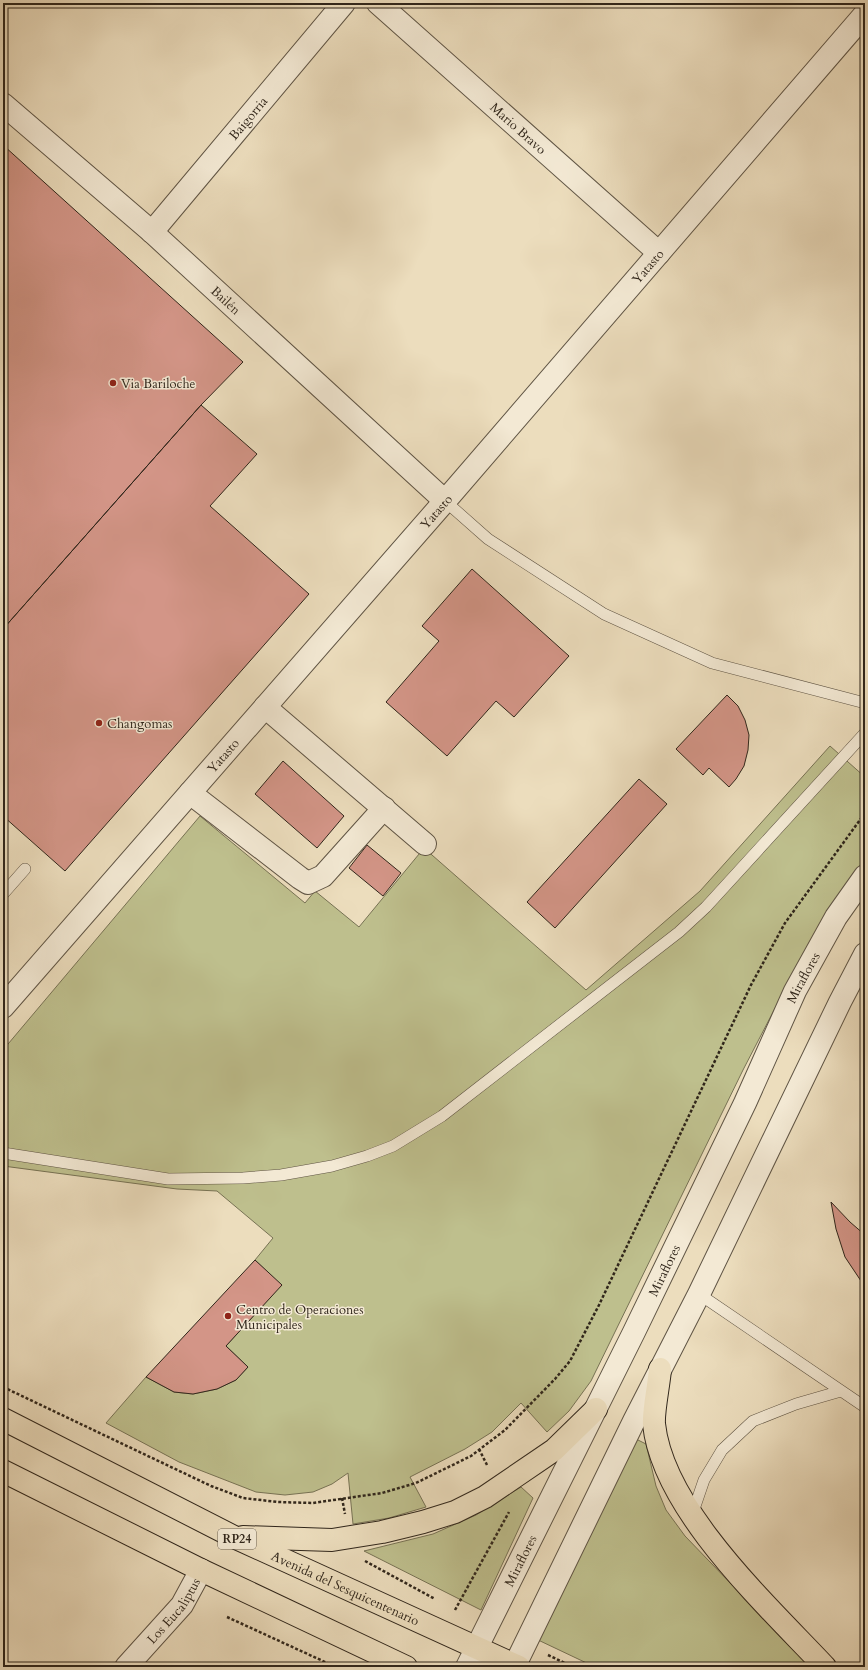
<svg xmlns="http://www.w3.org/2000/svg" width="868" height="1670" viewBox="0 0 868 1670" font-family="Cardo,serif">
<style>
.green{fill:#bebf8d;stroke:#777254}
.building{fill:#d39587;stroke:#30261b}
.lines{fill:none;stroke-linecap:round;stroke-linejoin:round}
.service-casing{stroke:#5f5444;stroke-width:12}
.minor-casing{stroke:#5f5444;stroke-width:24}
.tertiary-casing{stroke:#5f5444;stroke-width:24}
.primary-casing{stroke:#30261b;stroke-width:24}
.path{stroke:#30261b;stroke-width:2.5;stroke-dasharray:3 2;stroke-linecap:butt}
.service{stroke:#f3e9d4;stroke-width:11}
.minor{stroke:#f3e9d4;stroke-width:22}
.tertiary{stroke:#f3e9d4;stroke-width:22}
.primary{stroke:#ecddbd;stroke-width:22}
.poi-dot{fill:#8f2418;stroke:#f3e9d4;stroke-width:1.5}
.labels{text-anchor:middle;stroke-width:3;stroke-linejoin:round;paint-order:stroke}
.shield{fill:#f3e9d4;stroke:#6a6052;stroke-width:1}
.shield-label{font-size:12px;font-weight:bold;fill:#30261b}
.street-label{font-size:13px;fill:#30261b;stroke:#f3e9d4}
.poi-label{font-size:13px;fill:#30261b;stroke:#f3e9d4;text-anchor:start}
</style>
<rect width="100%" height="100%" fill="#ecddbd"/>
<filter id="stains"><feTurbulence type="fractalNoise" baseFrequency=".005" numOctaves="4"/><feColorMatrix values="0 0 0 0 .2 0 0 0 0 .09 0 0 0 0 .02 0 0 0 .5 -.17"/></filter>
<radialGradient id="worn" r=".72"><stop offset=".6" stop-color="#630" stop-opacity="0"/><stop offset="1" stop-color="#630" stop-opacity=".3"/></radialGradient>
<!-- green -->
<path class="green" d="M 830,746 L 865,777 L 865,862 L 800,960 L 743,1070 L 591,1381 L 569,1411 L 547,1432 L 521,1403 L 492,1432 L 465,1449 L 410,1477 L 426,1507 L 389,1518 L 353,1524 L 348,1473 L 332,1484 L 313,1492 L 285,1495 L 256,1492 L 179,1462 L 106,1423 L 146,1377 L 174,1392 L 193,1394 L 217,1389 L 236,1380 L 248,1367 L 226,1346 L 281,1285 L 255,1260 L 273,1238 L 217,1191 L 177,1189 L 3,1166 L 3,1050 L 200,816 L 305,903 L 315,891 L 359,927 L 424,848 L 586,990 L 700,891 Z
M 634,1438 L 646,1444 L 656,1486 L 666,1510 L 685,1536 L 811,1667 L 595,1667 L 536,1639 Z
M 521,1487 L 533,1498 L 481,1610 L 364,1551 L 433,1534 L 476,1515 Z"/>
<!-- building -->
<path class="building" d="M 3,145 L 243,362 L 201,405 L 3,629 Z
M 201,405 L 257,454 L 210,506 L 309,594 L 65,871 L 3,816 L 3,629 Z
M 472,569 L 569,656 L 514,717 L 496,701 L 447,756 L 386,702 L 439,641 L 422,626 Z
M 727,695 L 738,706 L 745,720 L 749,735 L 748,750 L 744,766 L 736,779 L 729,787 L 709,768 L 703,775 L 676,749 Z
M 283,761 L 344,816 L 317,848 L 255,794 Z
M 639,779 L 667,804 L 555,928 L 527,902 Z
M 367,845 L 401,873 L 383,896 L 349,868 Z
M 831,1202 L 850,1222 L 865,1235 L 865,1287 L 845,1257 L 836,1229 Z
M 255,1260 L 282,1285 L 226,1346 L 248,1367 L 236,1380 L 217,1389 L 193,1394 L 174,1392 L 146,1377 Z"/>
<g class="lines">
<!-- service casing -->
<g class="service-casing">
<path id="service" d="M 445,501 L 488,539 L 604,614 L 712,663 L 865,703
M 3,894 L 25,869
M 3,1153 L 168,1179 L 243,1178 L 281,1175 L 332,1166 L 367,1156 L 393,1146 L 442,1116 L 679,932 L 706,907 L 865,733
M 699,1294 L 865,1407
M 692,1515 L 704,1480 L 722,1450 L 753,1421 L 796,1404 L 841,1391"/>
</g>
<!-- minor casing -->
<g class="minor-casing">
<g id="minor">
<path id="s1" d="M 378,3 L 659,253"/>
<path id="s2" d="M 3,104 L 152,232 L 445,501"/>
<path id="s3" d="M 152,232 L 344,3"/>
<path d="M 265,707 L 425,844"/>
<path d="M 190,793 L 300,878 L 308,883 L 323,876 L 384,808"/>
<path id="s4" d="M 3,1007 L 445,501 L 865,14"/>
<path id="s5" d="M 126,1667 L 182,1605 L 201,1570"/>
</g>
</g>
<!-- tertiary casing -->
<g class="tertiary-casing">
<g id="tertiary">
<path id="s6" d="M 467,1667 L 634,1332 L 745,1103 L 795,991 L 836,917 L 865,876"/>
<path d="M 514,1667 L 634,1421 L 699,1294 L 840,1002 L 865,954"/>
</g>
</g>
<!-- primary casing -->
<g class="primary-casing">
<g id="primary">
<path d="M 660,1369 C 659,1384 653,1411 654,1424 C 663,1510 768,1606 825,1667"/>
<path id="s7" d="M 3,1419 L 234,1537 L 519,1667"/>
<path d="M 3,1471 L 201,1570 L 406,1667"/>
<path d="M 243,1537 L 332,1540 L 382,1532 L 423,1522 L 455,1512 L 485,1497 L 554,1450 L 596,1409"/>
</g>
</g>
<!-- path -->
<path class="path" d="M 3,1387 L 211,1486 L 243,1498 L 278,1502 L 313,1503 L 382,1493 L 416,1483 L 471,1456 L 505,1430 L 555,1379 L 570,1361 L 599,1305 L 751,985 L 785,923 L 865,813
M 479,1449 L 487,1465
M 342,1498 L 345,1514
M 365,1561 L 435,1599
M 455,1610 L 509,1512
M 227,1617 L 336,1667
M 548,1655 L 573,1667"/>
<!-- service -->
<use href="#service" class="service"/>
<!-- minor -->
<use href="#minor" class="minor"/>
<!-- tertiary -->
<use href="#tertiary" class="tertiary"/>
<!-- primary -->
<use href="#primary" class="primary"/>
</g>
<!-- markers -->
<g class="poi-dot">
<circle cx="113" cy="383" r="4"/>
<circle cx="99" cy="723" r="4"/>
<circle cx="228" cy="1316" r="4"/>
</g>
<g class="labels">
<!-- shield labels -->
<rect class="shield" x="218" y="1529" width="38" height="20" rx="3"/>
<g class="shield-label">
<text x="237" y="1543">RP24</text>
</g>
<!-- street labels -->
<g class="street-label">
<text dy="5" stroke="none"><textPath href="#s3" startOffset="149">Baigorria</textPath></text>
<text dy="5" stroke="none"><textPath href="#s1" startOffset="188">Mario Bravo</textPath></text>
<text dy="5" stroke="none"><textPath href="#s4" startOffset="982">Yatasto</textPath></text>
<text dy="5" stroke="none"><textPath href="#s2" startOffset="297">Bailén</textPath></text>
<text dy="5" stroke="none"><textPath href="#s4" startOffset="658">Yatasto</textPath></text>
<text dy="5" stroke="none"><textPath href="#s4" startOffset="334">Yatasto</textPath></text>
<text dy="5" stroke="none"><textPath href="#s6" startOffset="767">Miraflores</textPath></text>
<text dy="5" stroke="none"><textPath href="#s6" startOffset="443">Miraflores</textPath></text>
<text dy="5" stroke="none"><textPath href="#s6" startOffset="119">Miraflores</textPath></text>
<text dy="5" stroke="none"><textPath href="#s7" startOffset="382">Avenida del Sesquicentenario</textPath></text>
<text dy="5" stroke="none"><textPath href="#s5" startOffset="74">Los Eucaliptus</textPath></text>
</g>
<!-- poi labels -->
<g class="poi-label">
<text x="121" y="388">Via Bariloche</text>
<text x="107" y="728">Changomas</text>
<text x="236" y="1314">Centro de Operaciones<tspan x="236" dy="15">Municipales</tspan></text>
</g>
</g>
<!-- margin -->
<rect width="868" height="1670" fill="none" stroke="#ecddbd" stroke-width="16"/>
<rect x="4" y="4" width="860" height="1662" fill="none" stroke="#30261b" stroke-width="2"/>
<rect x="8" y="8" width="852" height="1654" fill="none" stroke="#30261b"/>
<rect width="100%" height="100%" filter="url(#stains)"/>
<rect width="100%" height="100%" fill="url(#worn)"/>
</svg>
